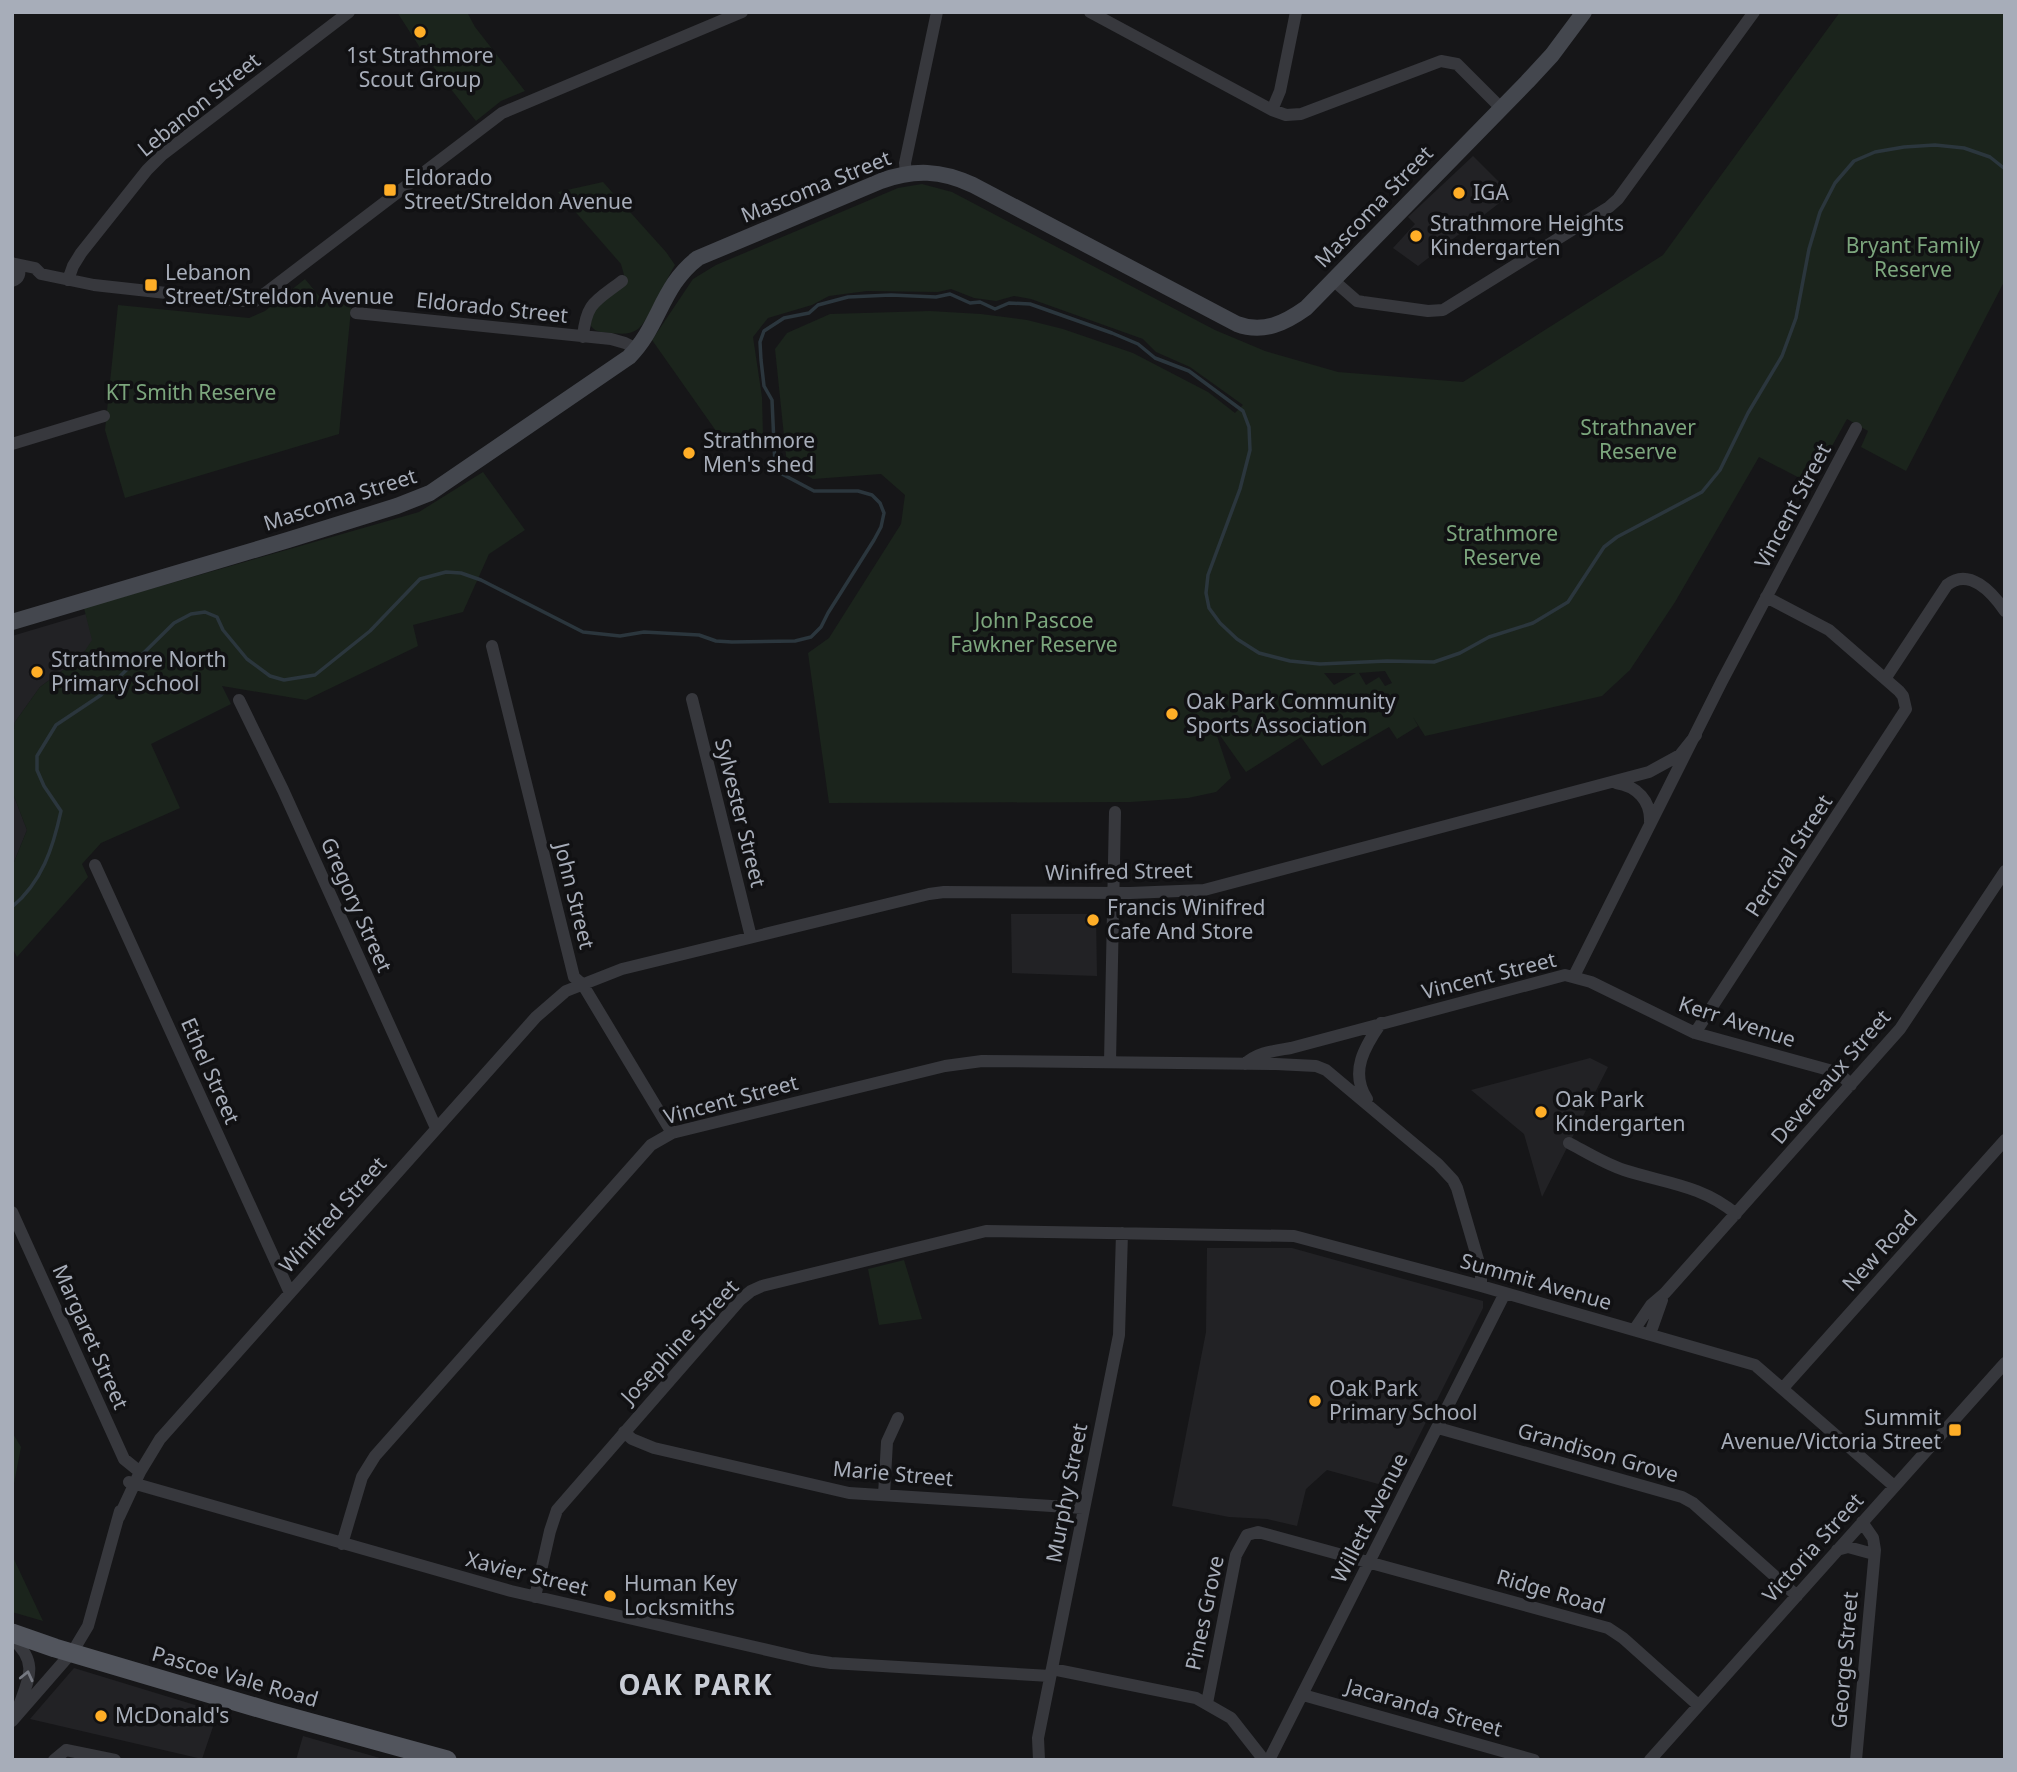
<svg xmlns="http://www.w3.org/2000/svg" width="2017" height="1772" viewBox="0 0 2017 1772" font-family="'Noto Sans',sans-serif">
<style>
.built{fill:#222225}
.green{fill:#1b241c;fill-rule:evenodd}
.lines{fill:none;stroke-linecap:round;stroke-linejoin:round}
.stream{stroke:#2b363d;stroke-width:3.5}
.street{stroke:#37383d;stroke-width:12}
.secondary{stroke:#44474e;stroke-width:16}
.primary{stroke:#52555d;stroke-width:19}
.oneway{stroke:#757881}
.poi-dot{fill:#ffae27;stroke:#111113;stroke-width:2.5}
.labels{text-anchor:middle;stroke-width:7;stroke-linejoin:round;paint-order:stroke}
.poi-label{font-size:21px;fill:#a7adb9;stroke:#111113;text-anchor:start}
.street-label{font-size:21px;fill:#a7adb9;stroke:#111113}
.park-label{font-size:21px;fill:#7ca67d;stroke:#111113}
.district-label{font-size:28px;font-weight:bold;letter-spacing:2px;fill:#c8ccd5;stroke:#111113}
</style>
<rect width="100%" height="100%" fill="#161618"/>
<!-- built -->
<path class="built" d="M 1473,156 L 1511,194 L 1418,266 L 1393,248 L 1415,224 L 1408,217 Z
M 86,614 L 93,640 L 81,657 L 40,687 L 15,722 L 12,744 L 12,636 Z
M 12,791 L 27,830 L 12,867 Z
M 1011,914 L 1096,914 L 1097,976 L 1012,973 Z
M 1590,1058 L 1608,1067 L 1542,1197 L 1524,1134 L 1471,1090 Z
M 1207,1248 L 1292,1248 L 1483,1301 L 1483,1308 L 1393,1488 L 1327,1470 L 1306,1489 L 1297,1526 L 1267,1519 L 1229,1517 L 1172,1506 L 1206,1332 Z
M 74,1668 L 218,1712 L 202,1759 L 30,1719 Z
M 303,1736 L 387,1760 L 296,1760 Z"/>
<!-- green -->
<path class="green" d="M 397,12 L 467,12 L 475,27 L 525,91 L 501,101 L 476,121 L 428,60 Z
M 1840,12 L 2005,12 L 2005,280 L 1906,471 L 1861,447 L 1868,431 L 1847,419 L 1811,484 L 1759,457 L 1675,602 L 1630,670 L 1602,696 L 1425,736 L 1413,717 L 1418,726 L 1397,739 L 1389,727 L 1322,766 L 1301,737 L 1246,772 L 1214,727 L 1231,778 L 1216,792 L 1188,798 L 1131,802 L 829,803 L 808,653 L 829,638 L 901,524 L 905,495 L 881,474 L 813,479 L 787,465 L 775,349 L 787,333 L 830,314 L 930,311 L 981,314 L 1027,320 L 1063,329 L 1133,353 L 1208,392 L 1235,413 L 1243,405 L 1190,367 L 1156,352 L 1143,339 L 1031,299 L 1014,296 L 996,301 L 974,298 L 951,289 L 938,292 L 867,291 L 829,296 L 812,305 L 768,318 L 753,337 L 762,397 L 763,436 L 721,438 L 652,340 L 693,279 L 716,265 L 898,188 L 922,184 L 952,192 L 1215,330 L 1265,351 L 1338,372 L 1463,382 L 1663,255 ZM 1385,671 L 1392,683 L 1385,686 L 1379,677 L 1366,685 L 1359,673 ZM 1324,673 L 1356,673 L 1334,685 Z
M 603,182 L 666,252 L 675,265 C 666,279 649,321 638,329 C 630,335 621,334 611,333 C 603,332 596,333 591,326 L 590,314 L 626,282 L 621,264 L 558,192 Z
M 305,279 L 319,296 L 352,299 L 339,434 L 125,498 L 105,430 L 118,305 L 249,318 L 265,311 Z
M 483,472 L 525,530 L 489,554 L 463,612 L 413,625 L 418,646 L 306,700 L 222,686 L 231,704 L 151,744 L 180,808 L 101,843 L 82,864 L 88,877 L 17,957 L 12,947 L 12,867 L 27,830 L 12,791 L 12,744 L 15,722 L 40,687 L 81,657 L 92,640 L 84,608 L 419,512 Z
M 904,1260 L 922,1319 L 879,1325 L 868,1269 Z
M 12,1432 L 21,1447 L 12,1494 Z
M 12,1555 L 43,1621 L 12,1612 Z"/>
<g class="lines">
<!-- stream -->
<path class="stream" d="M 12,907 C 42,882 53,848 61,811 L 44,786 L 37,770 L 37,756 L 56,725 L 101,695 L 174,623 L 191,614 L 205,612 L 217,617 L 223,630 L 247,659 L 270,676 L 284,680 L 315,675 L 370,631 L 420,579 L 446,572 L 461,573 L 481,580 L 583,632 L 620,636 L 644,632 L 699,635 L 716,641 L 732,642 L 795,641 L 811,637 L 821,627 L 828,613 L 874,540 L 881,527 L 884,513 L 880,503 L 872,495 L 858,491 L 814,491 L 782,474 L 775,466 L 772,400 L 764,386 L 761,360 L 760,342 L 764,331 L 784,318 L 809,313 L 818,305 L 848,297 L 891,295 L 936,297 L 950,294 L 970,303 L 980,302 L 995,309 L 1009,303 L 1030,304 L 1112,333 L 1138,344 L 1155,358 L 1189,371 L 1243,411 L 1249,427 L 1250,450 L 1240,489 L 1208,575 L 1206,593 L 1209,608 L 1220,623 L 1237,639 L 1259,653 L 1290,661 L 1320,664 L 1387,661 L 1434,662 L 1460,653 L 1489,637 L 1533,623 L 1568,602 L 1604,547 L 1617,537 L 1702,492 L 1720,470 L 1748,413 L 1782,356 L 1796,318 L 1809,249 L 1820,212 L 1835,183 L 1854,161 L 1875,152 L 1904,147 L 1935,145 L 1964,148 L 1990,157 L 2005,169"/>
<!-- street -->
<path class="street" d="M 1090,12 L 1272,110 L 1286,115 L 1301,114 L 1441,61 L 1457,64 L 1501,108
M 1272,110 L 1280,91 L 1296,12
M 906,173 L 905,163 L 937,12
M 12,263 L 18,267 C 21,273 19,279 12,281
M 16,264 L 35,268 L 41,274 L 94,285 L 239,301 L 255,301 L 502,113 L 742,12
M 68,280 L 73,266 L 81,253 L 147,170 L 162,155 L 349,12
M 1333,280 L 1357,301 L 1363,302 L 1428,311 L 1443,310 L 1609,207 L 1618,199 L 1754,12
M 356,313 L 611,339 L 625,343 L 637,349
M 583,337 C 586,302 596,301 622,281
M 12,444 L 104,416
M 492,646 L 574,977 L 583,985 L 672,1133
M 1885,679 L 1947,585 C 1969,567 1992,592 2005,611
M 692,699 L 751,937
M 239,700 L 283,790 L 436,1128
M 1616,783 C 1637,786 1651,801 1650,822
M 95,865 L 290,1293
M 1574,976 L 1722,681 L 1856,428
M 1695,1033 L 1906,709 L 1903,696 L 1899,691 L 1829,630 L 1766,597
M 1110,1062 L 1115,812
M 1245,1064 C 1258,1052 1274,1051 1291,1048 L 1565,975 L 1591,982 L 1695,1033 L 1829,1070 L 1841,1075 L 1851,1085
M 1367,1099 C 1349,1072 1365,1046 1381,1023
M 1569,1143 C 1586,1152 1605,1164 1624,1170 C 1664,1183 1702,1185 1736,1214
M 12,1212 L 124,1459 L 140,1472
M 1634,1330 L 1651,1305 L 1665,1293 L 1900,1029 L 2005,871
M 1650,1334 L 1662,1300
M 1783,1388 L 2005,1140
M 1438,1428 L 1682,1497 L 1693,1503 L 1797,1596
M 624,1432 L 632,1439 L 654,1448 L 849,1493 L 1083,1508
M 129,1482 L 511,1591 L 811,1660 L 831,1663 L 1050,1676
M 884,1495 L 887,1442 L 898,1418
M 119,1517 L 140,1472 L 160,1439 L 536,1017 L 566,991 L 622,969 L 929,894 L 944,892 L 1130,893 L 1204,890 L 1649,772 L 1680,755 L 1696,735
M 342,1544 L 362,1477 L 375,1456 L 651,1145 L 672,1133 L 945,1066 L 982,1061 L 1276,1064 L 1316,1066 L 1326,1070 L 1438,1164 L 1453,1180 L 1457,1188 L 1481,1270 L 1481,1286
M 1837,1550 L 1848,1547 L 1870,1553
M 535,1597 L 550,1531 L 557,1510 L 740,1300 L 751,1291 L 762,1286 L 986,1231 L 1294,1236 L 1481,1286 L 1755,1365 L 1894,1486
M 12,1639 C 42,1664 26,1683 16,1714
M 1052,1669 L 1196,1698 L 1231,1718 L 1264,1760
M 1303,1695 L 1534,1760
M 1207,1703 L 1236,1555 L 1247,1535 L 1258,1532 L 1608,1628 L 1623,1638 L 1698,1705
M 12,1721 L 73,1651 L 88,1626 L 120,1511
M 54,1760 L 66,1750 L 115,1760
M 1039,1760 L 1038,1738 L 1119,1335 L 1122,1233
M 1269,1760 L 1505,1293
M 1650,1760 L 2005,1363
M 1856,1760 L 1875,1550 L 1873,1538 L 1862,1522"/>
<!-- secondary -->
<path class="secondary" d="M 12,622 L 288,540 L 397,506 L 430,493 L 629,357 C 660,326 661,286 698,258 L 881,181 C 914,169 941,170 973,185 L 1237,324 C 1263,334 1285,323 1306,308 L 1527,82 L 1552,55 L 1584,12"/>
<!-- primary -->
<path class="primary" d="M 12,1633 L 55,1648 L 272,1712 L 447,1760"/>
</g>
<!-- one-way arrows -->
<defs><path id="oneway-chevron" d="M-2-3.5L2.5 0L-2 3.5" fill="none" stroke-width="1.6" stroke-linecap="round" stroke-linejoin="round" transform="scale(1.75)"/></defs>
<use class="oneway" href="#oneway-chevron" transform="translate(27 1676) rotate(-77)"/>
<!-- markers -->
<g class="poi-dot">
<circle cx="420" cy="32" r="7"/>
<rect x="383" y="183" width="14" height="14" rx="3.5"/>
<circle cx="1459" cy="193" r="7"/>
<circle cx="1416" cy="236" r="7"/>
<rect x="144" y="278" width="14" height="14" rx="3.5"/>
<circle cx="689" cy="453" r="7"/>
<circle cx="37" cy="672" r="7"/>
<circle cx="1172" cy="714" r="7"/>
<circle cx="1093" cy="920" r="7"/>
<circle cx="1541" cy="1112" r="7"/>
<circle cx="1315" cy="1401" r="7"/>
<rect x="1948" y="1423" width="14" height="14" rx="3.5"/>
<circle cx="610" cy="1596" r="7"/>
<circle cx="101" cy="1716" r="7"/>
</g>
<g class="labels">
<!-- poi labels -->
<g class="poi-label">
<text x="420" y="63" text-anchor="middle">1st Strathmore<tspan x="420" dy="24">Scout Group</tspan></text>
<text x="404" y="185">Eldorado<tspan x="404" dy="24">Street/Streldon Avenue</tspan></text>
<text x="1473" y="200">IGA</text>
<text x="1430" y="231">Strathmore Heights<tspan x="1430" dy="24">Kindergarten</tspan></text>
<text x="165" y="280">Lebanon<tspan x="165" dy="24">Street/Streldon Avenue</tspan></text>
<text x="703" y="448">Strathmore<tspan x="703" dy="24">Men's shed</tspan></text>
<text x="51" y="667">Strathmore North<tspan x="51" dy="24">Primary School</tspan></text>
<text x="1186" y="709">Oak Park Community<tspan x="1186" dy="24">Sports Association</tspan></text>
<text x="1107" y="915">Francis Winifred<tspan x="1107" dy="24">Cafe And Store</tspan></text>
<text x="1555" y="1107">Oak Park<tspan x="1555" dy="24">Kindergarten</tspan></text>
<text x="1329" y="1396">Oak Park<tspan x="1329" dy="24">Primary School</tspan></text>
<text x="1941" y="1425" text-anchor="end">Summit<tspan x="1941" dy="24">Avenue/Victoria Street</tspan></text>
<text x="624" y="1591">Human Key<tspan x="624" dy="24">Locksmiths</tspan></text>
<text x="115" y="1723">McDonald's</text>
</g>
<!-- street labels -->
<g class="street-label">
<text transform="translate(199 105) rotate(-39)" y="7">Lebanon Street</text>
<text transform="translate(816 187) rotate(-22)" y="7">Mascoma Street</text>
<text transform="translate(1374 207) rotate(-46)" y="7">Mascoma Street</text>
<text transform="translate(492 308) rotate(6)" y="7">Eldorado Street</text>
<text transform="translate(340 500) rotate(-18)" y="7">Mascoma Street</text>
<text transform="translate(1793 506) rotate(-62)" y="7">Vincent Street</text>
<text transform="translate(740 813) rotate(76)" y="7">Sylvester Street</text>
<text transform="translate(1789 856) rotate(-57)" y="7">Percival Street</text>
<text transform="translate(1119 872) rotate(-1)" y="7">Winifred Street</text>
<text transform="translate(574 896) rotate(76)" y="7">John Street</text>
<text transform="translate(356 905) rotate(66)" y="7">Gregory Street</text>
<text transform="translate(1489 976) rotate(-14)" y="7">Vincent Street</text>
<text transform="translate(1737 1022) rotate(18)" y="7">Kerr Avenue</text>
<text transform="translate(210 1071) rotate(66)" y="7">Ethel Street</text>
<text transform="translate(1831 1077) rotate(-49)" y="7">Devereaux Street</text>
<text transform="translate(731 1100) rotate(-15)" y="7">Vincent Street</text>
<text transform="translate(333 1215) rotate(-48)" y="7">Winifred Street</text>
<text transform="translate(1880 1251) rotate(-48)" y="7">New Road</text>
<text transform="translate(1536 1282) rotate(16)" y="7">Summit Avenue</text>
<text transform="translate(90 1337) rotate(66)" y="7">Margaret Street</text>
<text transform="translate(680 1342) rotate(-47)" y="7">Josephine Street</text>
<text transform="translate(1598 1453) rotate(16)" y="7">Grandison Grove</text>
<text transform="translate(893 1474) rotate(5)" y="7">Marie Street</text>
<text transform="translate(1067 1493) rotate(-79)" y="7">Murphy Street</text>
<text transform="translate(1370 1518) rotate(-63)" y="7">Willett Avenue</text>
<text transform="translate(1813 1548) rotate(-48)" y="7">Victoria Street</text>
<text transform="translate(527 1574) rotate(14)" y="7">Xavier Street</text>
<text transform="translate(1551 1592) rotate(16)" y="7">Ridge Road</text>
<text transform="translate(1205 1613) rotate(-78)" y="7">Pines Grove</text>
<text transform="translate(1845 1660) rotate(-85)" y="7">George Street</text>
<text transform="translate(235 1677) rotate(16)" y="7">Pascoe Vale Road</text>
<text transform="translate(1424 1708) rotate(16)" y="7">Jacaranda Street</text>
</g>
<!-- park labels -->
<g class="park-label">
<text x="1913" y="253">Bryant Family<tspan x="1913" dy="24">Reserve</tspan></text>
<text x="191" y="400">KT Smith Reserve</text>
<text x="1638" y="435">Strathnaver<tspan x="1638" dy="24">Reserve</tspan></text>
<text x="1502" y="541">Strathmore<tspan x="1502" dy="24">Reserve</tspan></text>
<text x="1034" y="628">John Pascoe<tspan x="1034" dy="24">Fawkner Reserve</tspan></text>
</g>
<!-- district labels -->
<g class="district-label">
<text x="696" y="1695">OAK PARK</text>
</g>
</g>
<!-- border -->
<rect width="2017" height="1772" fill="none" stroke="#a7adb9" stroke-width="28"/>
</svg>
